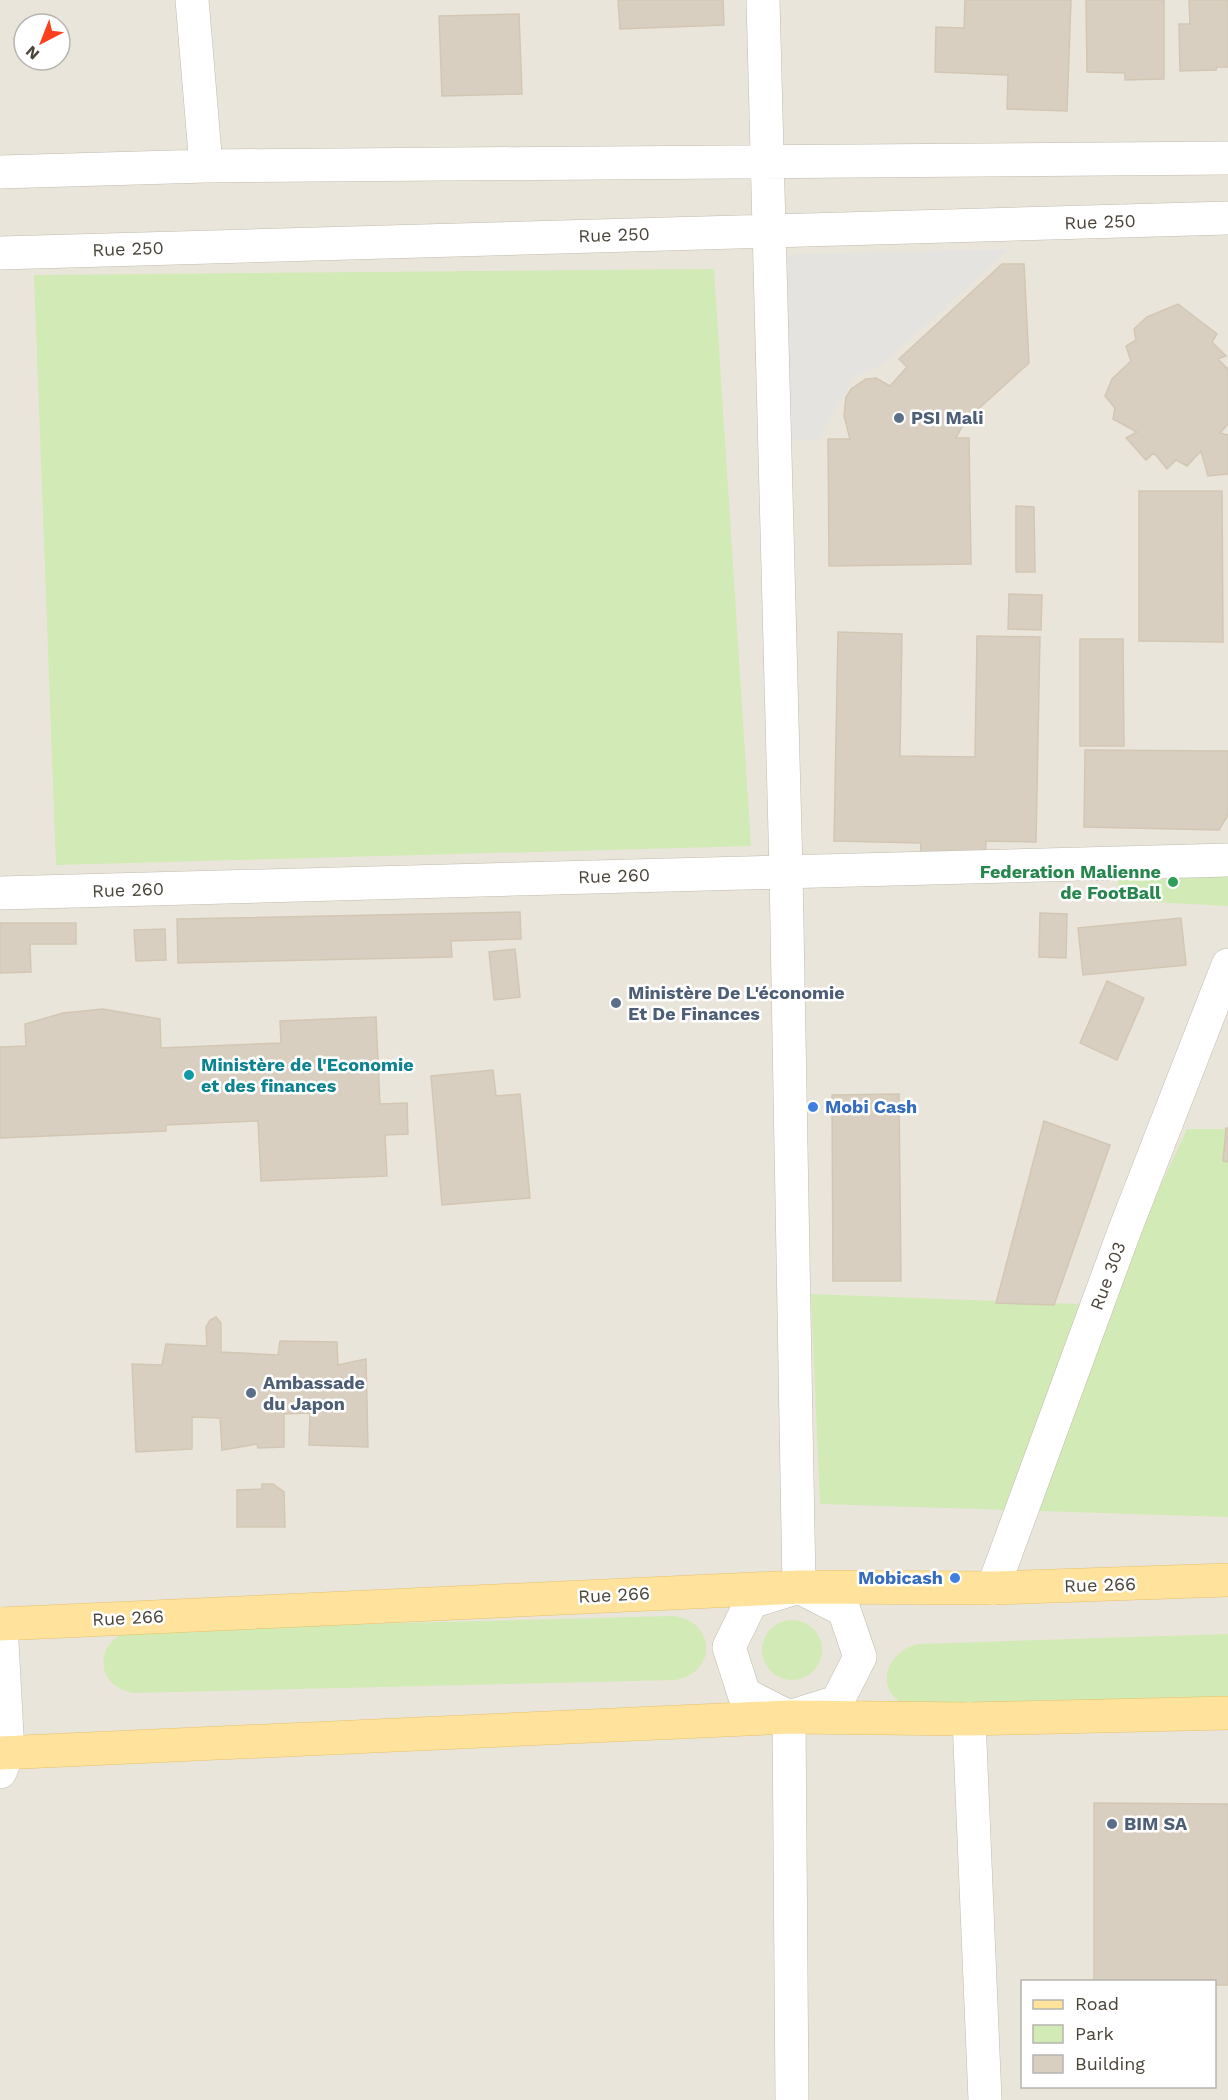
<svg xmlns="http://www.w3.org/2000/svg" width="1228" height="2100" viewBox="0 0 1228 2100" font-family="'Work Sans',sans-serif">
<style>
.residential{fill:#eae5da;fill-rule:evenodd}
.green{fill:#d2eab5}
.parking{fill:#e5e3e0}
.building{fill:#d8cfc1;stroke:#d3c7b4;stroke-width:1.5}
.lines{fill:none;stroke-linecap:round;stroke-linejoin:round}
.minor-casing{stroke:#c2bbae;stroke-width:34}
.major-casing{stroke:#e6c16a;stroke-width:34}
.minor{stroke:#fff;stroke-width:33}
.major{stroke:#ffe39c;stroke-width:33}
.service-dot{fill:#5c6f8a;stroke:#fff;stroke-width:2}
.leisure-dot{fill:#2e9e5b;stroke:#fff;stroke-width:2}
.culture-dot{fill:#0f9aa8;stroke:#fff;stroke-width:2}
.shop-dot{fill:#3f7fe0;stroke:#fff;stroke-width:2}
.labels{text-anchor:middle;stroke-width:5;stroke-linejoin:round;paint-order:stroke}
.street-label{font-size:18px;fill:#4b4439;stroke:#fff}
.service-label{font-size:18px;font-weight:bold;fill:#4e5e75;stroke:#fff;text-anchor:start}
.leisure-label{font-size:18px;font-weight:bold;fill:#27864d;stroke:#fff;text-anchor:end}
.culture-label{font-size:18px;font-weight:bold;fill:#0d838f;stroke:#fff;text-anchor:start}
.shop-label{font-size:18px;font-weight:bold;fill:#366cbe;stroke:#fff;text-anchor:start}
</style>
<rect width="100%" height="100%" fill="#f6f3ec"/>
<!-- residential -->
<path class="residential" d="M 0,0 L 1228,0 L 1228,2100 L 0,2100 ZM 24,24 L 60,24 L 60,60 L 24,60 ZM 1022,1982 L 1214,1982 L 1214,2086 L 1022,2086 Z"/>
<!-- green -->
<path class="green" d="M 714,269 L 751,846 L 56,865 L 34,275 Z
M 1122,862 L 1228,863 L 1228,906 L 1115,900 Z
M 1187,1129 L 1228,1129 L 1228,1517 L 820,1504 L 811,1294 L 1105,1305 Z
M 673,1616 C 716,1621 718,1672 675,1680 L 134,1693 C 94,1687 93,1641 132,1630 Z
M762 1650a30 30 0 1 1 60 0a30 30 0 1 1-60 0Z
M 1228,1634 L 1228,1698 L 922,1708 C 916,1706 909,1705 903,1703 C 873,1689 888,1649 919,1644 Z"/>
<!-- parking -->
<path class="parking" d="M 1009,249 L 883,364 L 854,377 L 818,440 L 783,440 L 778,255 Z"/>
<!-- building -->
<path class="building" d="M 618,0 L 723,0 L 724,25 L 620,29 Z
M 965,0 L 1071,0 L 1067,111 L 1007,109 L 1008,75 L 935,72 L 936,27 L 964,28 Z
M 1086,0 L 1164,0 L 1164,79 L 1125,80 L 1125,73 L 1087,72 Z
M 1189,0 L 1228,0 L 1228,67 L 1217,67 L 1216,70 L 1180,71 L 1179,24 L 1190,24 Z
M 519,14 L 522,94 L 442,96 L 439,16 Z
M 1002,264 L 1024,264 L 1029,363 L 965,421 L 956,438 L 969,438 L 971,564 L 829,566 L 828,439 L 850,439 L 844,416 L 846,397 L 851,389 L 866,379 L 876,378 L 890,386 L 907,367 L 899,359 Z
M 1178,304 L 1217,334 L 1212,342 L 1226,356 L 1218,359 L 1228,369 L 1228,424 L 1220,433 L 1228,435 L 1228,474 L 1208,476 L 1201,451 L 1187,466 L 1176,460 L 1167,469 L 1154,453 L 1146,460 L 1126,438 L 1137,432 L 1113,419 L 1115,408 L 1105,396 L 1112,379 L 1131,361 L 1126,346 L 1136,340 L 1134,329 L 1147,317 Z
M 1139,491 L 1222,491 L 1223,642 L 1139,641 Z
M 1016,506 L 1034,507 L 1035,572 L 1016,572 Z
M 1009,594 L 1042,595 L 1041,630 L 1008,629 Z
M 838,632 L 902,634 L 900,756 L 975,757 L 977,636 L 1040,637 L 1036,842 L 986,841 L 985,862 L 920,860 L 921,843 L 834,841 Z
M 1080,639 L 1123,639 L 1124,746 L 1080,746 Z
M 1085,750 L 1228,751 L 1228,815 L 1219,830 L 1084,827 Z
M 520,912 L 521,939 L 451,941 L 452,957 L 178,963 L 177,919 Z
M 1040,913 L 1067,914 L 1066,958 L 1039,957 Z
M 1181,918 L 1186,965 L 1083,975 L 1078,928 Z
M 0,923 L 76,923 L 76,944 L 30,944 L 31,972 L 0,973 Z
M 165,929 L 166,960 L 136,961 L 134,930 Z
M 515,949 L 520,997 L 494,1000 L 489,952 Z
M 1107,981 L 1144,998 L 1117,1060 L 1080,1043 Z
M 103,1009 L 160,1019 L 161,1048 L 281,1043 L 280,1021 L 376,1017 L 380,1104 L 407,1103 L 408,1134 L 385,1135 L 387,1176 L 261,1181 L 258,1121 L 166,1125 L 166,1131 L 0,1138 L 0,1047 L 26,1046 L 25,1024 L 63,1013 Z
M 493,1070 L 496,1096 L 520,1094 L 530,1198 L 442,1205 L 431,1076 Z
M 899,1094 L 901,1281 L 833,1281 L 832,1095 Z
M 1044,1121 L 1110,1145 L 1054,1305 L 996,1303 Z
M 1226,1128 L 1228,1128 L 1228,1162 L 1223,1161 Z
M 216,1317 L 221,1323 L 221,1352 L 278,1355 L 280,1341 L 337,1342 L 338,1365 L 366,1359 L 368,1447 L 309,1445 L 310,1413 L 284,1414 L 284,1447 L 258,1448 L 257,1444 L 222,1450 L 220,1418 L 192,1417 L 192,1449 L 136,1452 L 132,1364 L 162,1365 L 166,1344 L 207,1346 L 206,1327 L 210,1320 Z
M 262,1484 L 273,1484 L 284,1492 L 285,1527 L 237,1527 L 237,1490 L 262,1489 Z
M 1094,1803 L 1228,1804 L 1228,1985 L 1214,1985 L 1214,1982 L 1094,1982 Z"/>
<g class="lines">
<!-- minor casing -->
<g class="minor-casing">
<path id="minor" d="M 192,0 L 206,166
M 763,0 L 786,871 L 799,1587
M 0,172 L 206,166 L 1228,158
M 0,253 L 1228,218
M 0,893 L 1228,860
M 799,1587 L 844,1610 L 860,1657 L 837,1702 L 789,1717 L 744,1694 L 729,1647 L 751,1602 Z
M 993,1588 L 1124,1232 L 1228,965
M 789,1717 L 792,2100
M 969,1719 L 985,2100
M 0,1772 L 8,1753 L 1,1624"/>
</g>
<!-- major casing -->
<g class="major-casing">
<path id="major" d="M 0,1624 L 799,1587 L 993,1588 L 1228,1580
M 0,1753 L 789,1717 L 969,1719 L 1228,1713"/>
</g>
<!-- minor -->
<use href="#minor" class="minor"/>
<!-- major -->
<use href="#major" class="major"/>
</g>
<!-- markers -->
<g class="service-dot">
<circle cx="899" cy="418" r="6"/>
<circle cx="616" cy="1003" r="6"/>
<circle cx="251" cy="1393" r="6"/>
<circle cx="1112" cy="1824" r="6"/>
</g>
<circle class="leisure-dot" cx="1173" cy="882" r="6"/>
<circle class="culture-dot" cx="189" cy="1075" r="6"/>
<g class="shop-dot">
<circle cx="813" cy="1107" r="6"/>
<circle cx="955" cy="1578" r="6"/>
</g>
<g class="labels">
<!-- street labels -->
<g class="street-label">
<text transform="translate(1100 222) rotate(-2)" y="6">Rue 250</text>
<text transform="translate(614 235) rotate(-2)" y="6">Rue 250</text>
<text transform="translate(128 249) rotate(-2)" y="6">Rue 250</text>
<text transform="translate(614 876) rotate(-2)" y="6">Rue 260</text>
<text transform="translate(128 890) rotate(-2)" y="6">Rue 260</text>
<text transform="translate(1108 1276) rotate(-70)" y="6">Rue 303</text>
<text transform="translate(1100 1585) rotate(-2)" y="6">Rue 266</text>
<text transform="translate(614 1595) rotate(-3)" y="6">Rue 266</text>
<text transform="translate(128 1618) rotate(-3)" y="6">Rue 266</text>
</g>
<!-- service labels -->
<g class="service-label">
<text x="911" y="424">PSI Mali</text>
<text x="628" y="999">Ministère De L'économie<tspan x="628" dy="21">Et De Finances</tspan></text>
<text x="263" y="1389">Ambassade<tspan x="263" dy="21">du Japon</tspan></text>
<text x="1124" y="1830">BIM SA</text>
</g>
<!-- leisure labels -->
<g class="leisure-label">
<text x="1161" y="878">Federation Malienne<tspan x="1161" dy="21">de FootBall</tspan></text>
</g>
<!-- culture labels -->
<g class="culture-label">
<text x="201" y="1071">Ministère de l'Economie<tspan x="201" dy="21">et des finances</tspan></text>
</g>
<!-- shop labels -->
<g class="shop-label">
<text x="825" y="1113">Mobi Cash</text>
<text x="943" y="1584" text-anchor="end">Mobicash</text>
</g>
</g>
<!-- legend -->
<rect x="1021" y="1980" width="195" height="108" fill="#ffffff" stroke="#b7b4b0" stroke-width="1.5"/>
<rect x="1033" y="2000" width="30" height="9" fill="#ffe39c" stroke="#b7b4b0" stroke-width="1.5"/>
<text x="1075" y="2010" font-size="18" fill="#4b4439">Road</text>
<rect x="1033" y="2025" width="30" height="18" fill="#d2eab5" stroke="#b7b4b0" stroke-width="1.5"/>
<text x="1075" y="2040" font-size="18" fill="#4b4439">Park</text>
<rect x="1033" y="2055" width="30" height="18" fill="#d8cfc1" stroke="#b7b4b0" stroke-width="1.5"/>
<text x="1075" y="2070" font-size="18" fill="#4b4439">Building</text>
<!-- north arrow -->
<g transform="translate(42 42) rotate(222)"><circle r="28" fill="#ffffff" stroke="#b7b4b0" stroke-width="1.5"/>
<path d="M0-4.5L10 22L0 15L-10 22Z" fill="#fc3f1d"/>
<text y="-9" font-size="16" font-weight="bold" text-anchor="middle" fill="#4b4439">N</text>
</g>
</svg>
